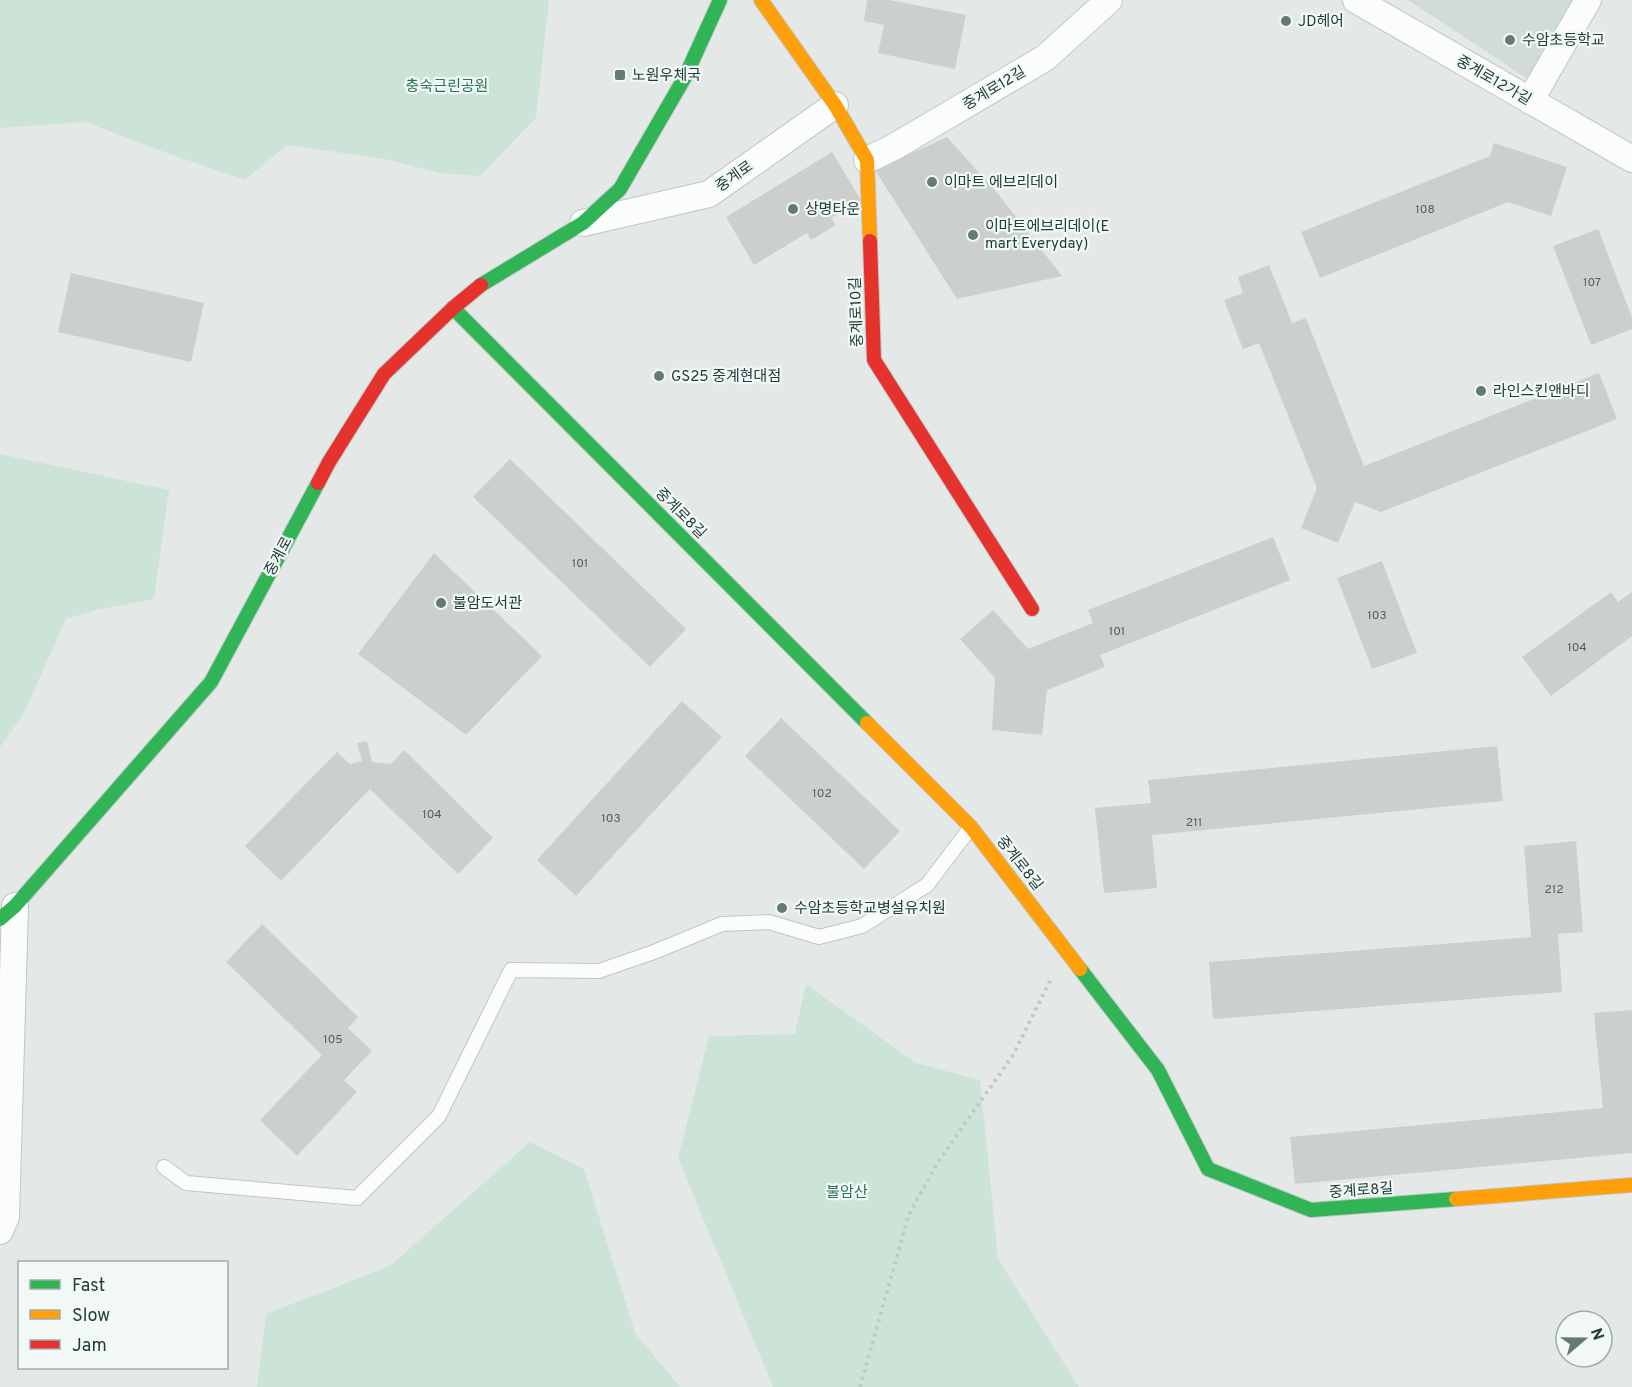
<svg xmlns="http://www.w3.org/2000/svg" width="1632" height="1387" viewBox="0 0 1632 1387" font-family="Overpass,'Noto Sans KR',sans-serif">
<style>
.built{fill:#d1dbd8}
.green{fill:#cce3d8}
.building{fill:#cbd0cf}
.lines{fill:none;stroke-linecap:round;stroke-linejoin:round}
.lane-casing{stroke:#c1c6c5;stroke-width:16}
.street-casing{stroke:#c1c6c5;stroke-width:28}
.fast-casing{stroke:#bfc7c5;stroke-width:16}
.slow-casing{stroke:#bfc7c5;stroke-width:16}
.jam-casing{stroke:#bfc7c5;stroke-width:16}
.path{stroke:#c0c9c8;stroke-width:4;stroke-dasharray:3 4.5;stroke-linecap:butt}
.lane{stroke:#fbfcfc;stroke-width:14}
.street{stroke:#fbfcfc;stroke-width:26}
.fast{stroke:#30b455;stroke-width:14}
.slow{stroke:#ff9f0a;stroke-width:14}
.jam{stroke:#e5322d;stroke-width:14}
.poi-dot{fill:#657978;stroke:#f1f8f6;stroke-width:2}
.labels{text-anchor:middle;stroke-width:4.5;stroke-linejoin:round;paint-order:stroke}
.number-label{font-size:12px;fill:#4c6261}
.poi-label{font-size:15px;fill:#213d3b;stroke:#f1f8f6;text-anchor:start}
.street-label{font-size:15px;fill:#213d3b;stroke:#f1f8f6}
.park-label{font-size:15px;fill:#2a7555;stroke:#f1f8f6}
</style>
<rect width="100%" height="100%" fill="#e4e9e8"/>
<!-- built -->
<path class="built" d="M 1408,0 L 1575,0 L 1528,79 Z"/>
<!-- green -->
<path class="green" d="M 0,0 L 549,0 L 536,118 L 480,176 L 439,173 L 385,159 L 287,145 L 245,180 L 167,153 L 85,122 L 0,128 Z
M 0,454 L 169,490 L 154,599 L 96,610 L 66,619 L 23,715 L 0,747 Z
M 806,984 L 916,1063 L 980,1080 L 998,1259 L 1079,1387 L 773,1387 L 678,1158 L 709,1036 L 795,1034 Z
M 530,1142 L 584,1169 L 635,1333 L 680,1387 L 257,1387 L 266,1314 L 390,1266 Z"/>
<!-- building -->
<path class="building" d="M 867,0 L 890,0 L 966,15 L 955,69 L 878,53 L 884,25 L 864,21 Z
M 947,137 L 998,194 L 1062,276 L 957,299 L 875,170 Z
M 1494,143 L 1567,167 L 1551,216 L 1508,202 L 1320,278 L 1301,232 L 1490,156 Z
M 832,152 L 861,200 L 831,218 L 836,225 L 811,240 L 807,233 L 754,265 L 726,217 Z
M 1598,229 L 1632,317 L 1632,329 L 1591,345 L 1553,246 Z
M 1269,265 L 1292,323 L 1306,318 L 1364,466 L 1599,373 L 1617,419 L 1381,512 L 1355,502 L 1338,543 L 1301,528 L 1317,488 L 1259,343 L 1243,349 L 1224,300 L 1243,293 L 1238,277 Z
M 71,273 L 204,303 L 191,362 L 58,332 Z
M 510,459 L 686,629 L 650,667 L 473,497 Z
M 1273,537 L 1290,580 L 1100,655 L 1105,667 L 1047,690 L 1042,735 L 992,730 L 995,678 L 960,639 L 993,610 L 1028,649 L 1093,623 L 1088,610 Z
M 434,553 L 542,656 L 466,735 L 358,654 Z
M 1382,561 L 1417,653 L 1372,669 L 1337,578 Z
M 1611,592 L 1618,602 L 1632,592 L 1632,636 L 1551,696 L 1522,657 Z
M 682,701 L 722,737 L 576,896 L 537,860 Z
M 781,718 L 900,831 L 864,869 L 745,756 Z
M 367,741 L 372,762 L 391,764 L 404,750 L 493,838 L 458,874 L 370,789 L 281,881 L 245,846 L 337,752 L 350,764 L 362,761 L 357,743 Z
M 1497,746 L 1503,801 L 1152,835 L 1157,888 L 1104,893 L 1095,808 L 1151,803 L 1148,780 Z
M 1576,841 L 1583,932 L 1558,934 L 1562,992 L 1213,1019 L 1209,962 L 1531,937 L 1524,846 Z
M 262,924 L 358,1017 L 348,1028 L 372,1051 L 344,1080 L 357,1092 L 297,1156 L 260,1120 L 322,1055 L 226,962 Z
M 1632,1010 L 1632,1153 L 1295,1184 L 1290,1137 L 1603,1108 L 1594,1013 Z"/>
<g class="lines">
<!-- lane casing -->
<g class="lane-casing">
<path id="lane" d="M 164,1167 L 186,1183 L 357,1198 L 439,1116 L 511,970 L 599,971 L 654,952 L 722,924 L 769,922 L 819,937 L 862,926 L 927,885 L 971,827"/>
</g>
<!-- street casing -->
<g class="street-casing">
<path id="street" d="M 1356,0 L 1632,159
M 1530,101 L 1588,0
M 867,160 L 894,147 L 1045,58 L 1109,0
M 583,223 L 709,194 L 835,105
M 0,1231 L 6,1217 L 15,906"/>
</g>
<!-- fast casing -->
<g class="fast-casing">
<path id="fast" d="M 481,285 L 583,223 L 620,189 L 685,77 L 720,0
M 453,308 L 867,723
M 0,919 L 15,906 L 211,682 L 318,483
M 1080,969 L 1158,1070 L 1208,1169 L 1311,1210 L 1456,1199"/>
</g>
<!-- slow casing -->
<g class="slow-casing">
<path id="slow" d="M 761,0 L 835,105 L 867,160 L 870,241
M 867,723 L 971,827 L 1080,969
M 1456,1199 L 1632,1185"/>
</g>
<!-- jam casing -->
<g class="jam-casing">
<path id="jam" d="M 870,241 L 874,360 L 1032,609
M 318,483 L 329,462 L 384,374 L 453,308 L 481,285"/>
</g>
<!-- path -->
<path class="path" d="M 860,1387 L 909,1214 L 938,1162 L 1013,1055 L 1051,979"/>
<!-- lane -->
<use href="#lane" class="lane"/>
<!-- street -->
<use href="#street" class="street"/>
<!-- fast -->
<use href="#fast" class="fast"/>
<!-- slow -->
<use href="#slow" class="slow"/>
<!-- jam -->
<use href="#jam" class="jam"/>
</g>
<!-- markers -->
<g class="poi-dot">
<circle cx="1286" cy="21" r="6"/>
<circle cx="1510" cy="40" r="6"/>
<rect x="614" y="69" width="12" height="12" rx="3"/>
<circle cx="932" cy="182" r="6"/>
<circle cx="793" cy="209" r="6"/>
<circle cx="973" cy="235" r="6"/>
<circle cx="659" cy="376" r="6"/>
<circle cx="1481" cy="391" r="6"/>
<circle cx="441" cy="603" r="6"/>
<circle cx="782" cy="908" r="6"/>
</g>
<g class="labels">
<!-- number labels -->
<g class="number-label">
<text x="1425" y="213">108</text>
<text x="1592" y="286">107</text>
<text x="580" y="567">101</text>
<text x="1377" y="619">103</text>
<text x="1117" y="635">101</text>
<text x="1577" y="651">104</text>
<text x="822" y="797">102</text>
<text x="432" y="818">104</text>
<text x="611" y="822">103</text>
<text x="1194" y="826">211</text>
<text x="1554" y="893">212</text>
<text x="333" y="1043">105</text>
</g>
<!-- poi labels -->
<g class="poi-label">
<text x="1298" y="26">JD헤어</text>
<text x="1522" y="45">수암초등학교</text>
<text x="632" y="80">노원우체국</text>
<text x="944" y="187">이마트 에브리데이</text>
<text x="805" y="214">상명타운</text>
<text x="985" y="231">이마트에브리데이(E<tspan x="985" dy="17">mart Everyday)</tspan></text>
<text x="671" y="381">GS25 중계현대점</text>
<text x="1493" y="396">라인스킨앤바디</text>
<text x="453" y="608">불암도서관</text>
<text x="794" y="913">수암초등학교병설유치원</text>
</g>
<!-- street labels -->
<g class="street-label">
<text transform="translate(1494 80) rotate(30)" y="5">중계로12가길</text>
<text transform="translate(994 88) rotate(-31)" y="5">중계로12길</text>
<text transform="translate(734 176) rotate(-35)" y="5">중계로</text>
<text transform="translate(856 312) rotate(-92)" y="5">중계로10길</text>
<text transform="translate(681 513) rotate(45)" y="5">중계로8길</text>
<text transform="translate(278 556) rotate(-62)" y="5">중계로</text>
<text transform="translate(1020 863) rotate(52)" y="5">중계로8길</text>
<text transform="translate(1361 1190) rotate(-4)" y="5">중계로8길</text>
</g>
<!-- park labels -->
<g class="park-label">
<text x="447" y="91">충숙근린공원</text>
<text x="847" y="1197">불암산</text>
</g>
</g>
<!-- legend -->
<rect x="18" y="1261" width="210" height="108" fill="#f1f8f6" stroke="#9eadab" stroke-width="1.5"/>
<rect x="30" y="1280" width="30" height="9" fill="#30b455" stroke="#9eadab" stroke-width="1.5"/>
<text x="72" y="1291" font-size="18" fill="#213d3b">Fast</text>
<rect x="30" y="1310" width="30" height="9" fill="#ff9f0a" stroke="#9eadab" stroke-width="1.5"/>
<text x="72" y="1321" font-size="18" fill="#213d3b">Slow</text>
<rect x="30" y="1340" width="30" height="9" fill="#e5322d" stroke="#9eadab" stroke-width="1.5"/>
<text x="72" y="1351" font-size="18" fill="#213d3b">Jam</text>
<!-- north arrow -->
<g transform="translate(1584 1339) rotate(70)"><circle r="28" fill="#f1f8f6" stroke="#9eadab" stroke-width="1.5"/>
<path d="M0-4.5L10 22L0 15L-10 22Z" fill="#657978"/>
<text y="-9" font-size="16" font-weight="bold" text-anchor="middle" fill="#213d3b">N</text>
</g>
</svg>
